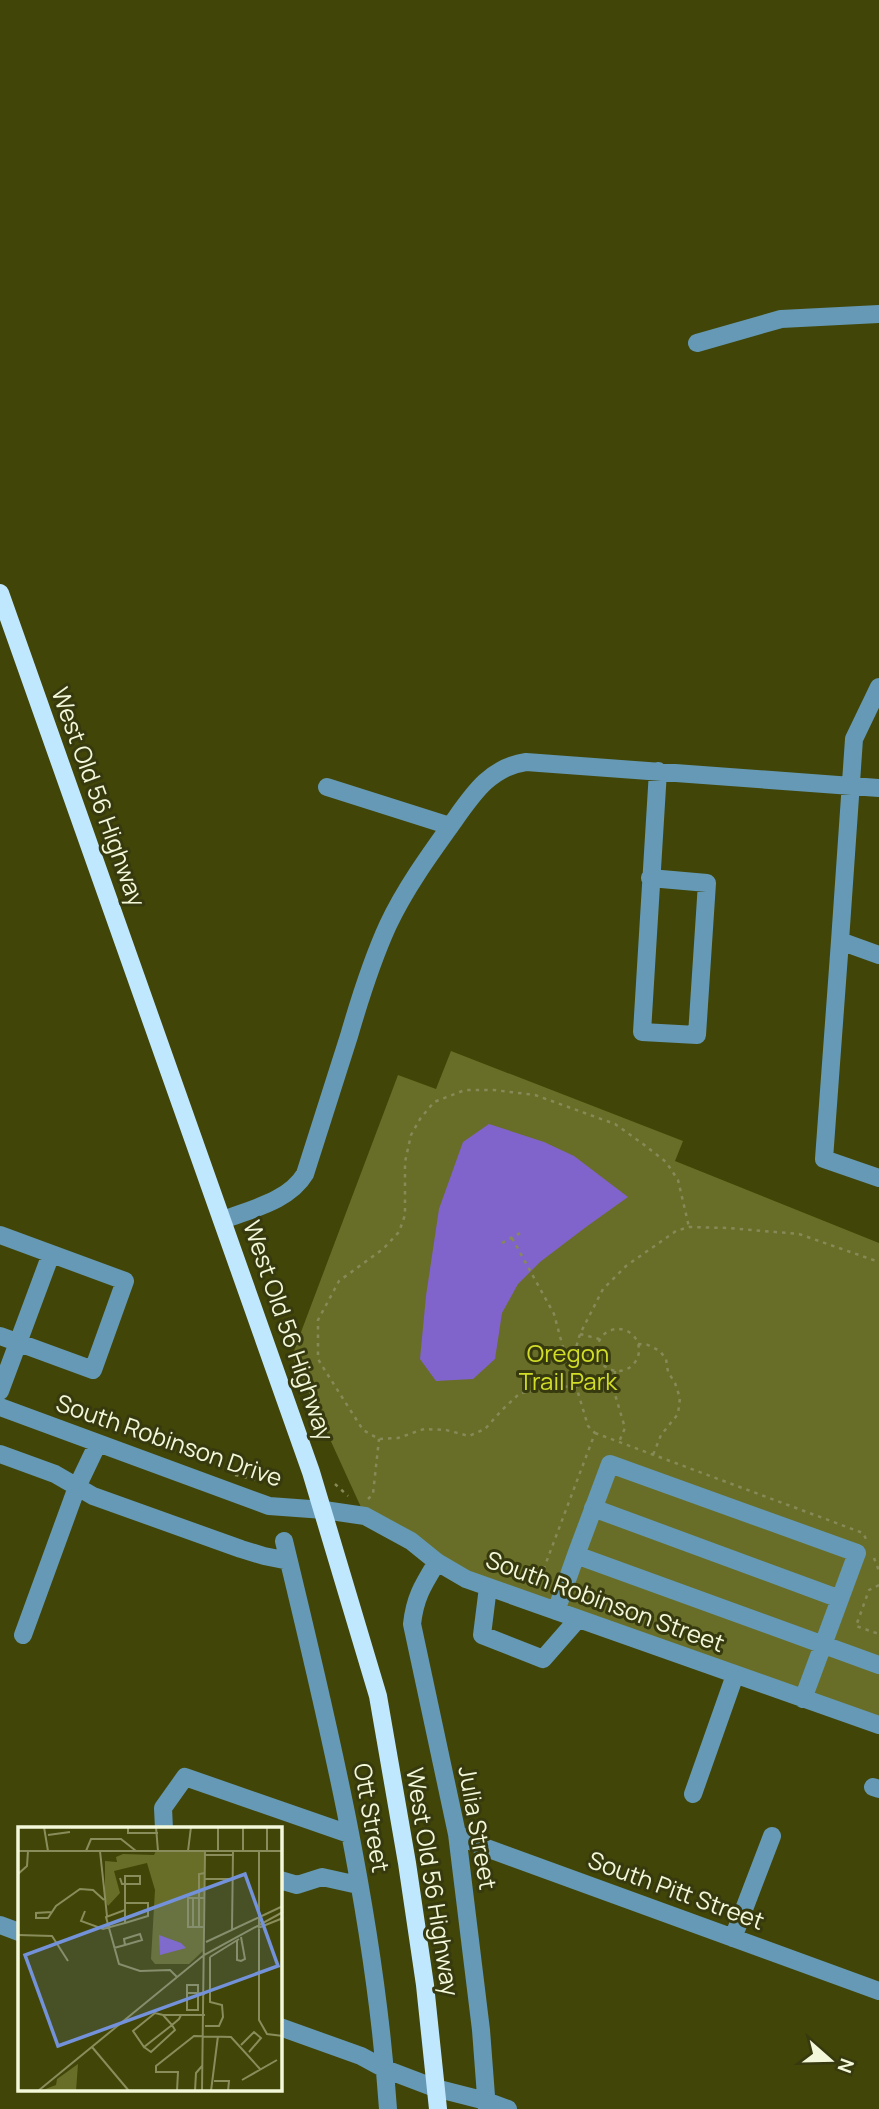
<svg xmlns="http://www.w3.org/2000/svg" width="879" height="2109" viewBox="0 0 879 2109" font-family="Manrope,sans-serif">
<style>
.green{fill:#686e27}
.water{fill:#8064cb}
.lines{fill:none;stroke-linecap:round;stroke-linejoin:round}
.path{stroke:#868a58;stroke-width:2.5;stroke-dasharray:3.5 5;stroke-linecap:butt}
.minor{stroke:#6599b5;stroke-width:18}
.major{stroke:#bfe7fe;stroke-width:18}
.labels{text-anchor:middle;stroke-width:6;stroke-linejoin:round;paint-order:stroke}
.street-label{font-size:24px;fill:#f4f8da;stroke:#373a0e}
.park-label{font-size:24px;fill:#d1dd27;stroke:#373a0e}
.inset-road{fill:none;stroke:#898d5b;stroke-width:2}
.view{fill:#7392d9;fill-opacity:0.15;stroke:#7392d9;stroke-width:3.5}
.inset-edge{fill:none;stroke:#f4f8da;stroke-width:3.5}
</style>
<rect width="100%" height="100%" fill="#414507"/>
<!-- green -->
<path class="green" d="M 451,1051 L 683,1141 L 675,1161 L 879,1243 L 879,1725 L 466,1579 L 365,1516 L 292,1356 L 398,1075 L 436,1089 Z"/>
<!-- water -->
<path class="water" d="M 489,1124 L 544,1142 L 574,1156 L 628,1197 L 586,1227 L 540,1262 L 518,1284 L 502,1313 L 495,1359 L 473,1379 L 436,1381 L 420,1359 L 426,1296 L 439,1209 L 463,1142 Z"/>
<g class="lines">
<!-- path -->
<path class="path" d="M 512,1238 L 554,1314 L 565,1355 L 573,1358
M 502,1243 L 522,1232
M597 1350a21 21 0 1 1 42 0a21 21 0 1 1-42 0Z
M 580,1334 L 599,1339
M 638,1344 L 648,1345 L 660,1351 L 666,1359 L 668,1372 L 675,1383 L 680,1398 L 678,1414 L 661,1435 L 653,1455
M 615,1371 L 614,1391 L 625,1428 L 619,1442
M 576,1386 L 559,1387 L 520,1393 L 502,1410 L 485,1429 L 469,1436 L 446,1430 L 424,1429 L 398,1438 L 379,1439 L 363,1430 L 326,1372 L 318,1359 L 318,1320 L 339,1281 L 383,1249 L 399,1232 L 405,1215 L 405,1162 L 411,1135 L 420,1119 L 434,1102 L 465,1090 L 494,1090 L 535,1095 L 615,1124 L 643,1144 L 666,1162 L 678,1180 L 689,1227
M 595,1433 L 863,1533 L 866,1539
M 235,1475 L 257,1480 L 268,1474 L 279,1473
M 335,1484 L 348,1496
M 368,1499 L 373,1494 L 379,1439
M 874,1558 L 879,1571
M 879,1585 L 869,1590 L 856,1626 L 879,1634
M 547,1588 L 538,1584 L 595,1433 L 588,1426 L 576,1386 L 573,1358 L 580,1334 L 603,1289 L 626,1266 L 676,1231 L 689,1227 L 728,1228 L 799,1234 L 879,1262"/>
<!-- minor -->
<path class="minor" d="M 697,343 L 781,319 L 879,314
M 879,687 L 854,739 L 840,941 L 879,955
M 327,787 L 450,826
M 650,878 L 707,883 L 697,1035 L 642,1032 L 658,771
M 840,941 L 824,1159 L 879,1178
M 223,1220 C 251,1209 289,1201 305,1174 C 320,1128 334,1082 349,1036 C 360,998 372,960 388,925 C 405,889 428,857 451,825 C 471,797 489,767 526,762 L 879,788
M 0,1235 L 125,1281 L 93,1370 L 0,1336
M 0,1391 L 51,1254
M 0,1407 L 269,1506 L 324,1510 L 365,1516 L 411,1541 L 437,1562 L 466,1579 L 879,1725
M 0,1454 L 55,1474 L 93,1496 L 241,1549 L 264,1556 L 289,1561
M 593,1508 L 840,1599
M 284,1541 C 329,1726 375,1918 388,2109
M 576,1555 L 610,1464 L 857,1553 L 803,1699
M 437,1562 C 423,1585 415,1597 412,1624 L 457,1834 L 481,2030 L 487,2109
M 488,1587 L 482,1635 L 543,1659 L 578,1619
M 556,1611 L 576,1555 L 879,1665
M 23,1635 L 77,1487 L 98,1443
M 873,1787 L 879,1789
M 693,1794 L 735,1675
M 164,1829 L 163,1808 L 185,1777 L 349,1834
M 457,1834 L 481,1846 L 879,1991
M 280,1880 L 297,1885 L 322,1877 L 358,1885
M 0,1925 L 19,1932
M 733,1938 L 772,1836
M 280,2027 L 361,2056 L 385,2069 L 435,2088 L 486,2101 L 508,2109"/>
<!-- major -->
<path class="major" d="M 0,593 L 311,1472 L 378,1696 L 407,1863 L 425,1985 L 438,2109"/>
</g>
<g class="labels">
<!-- street labels -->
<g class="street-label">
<text transform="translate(98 797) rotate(70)" y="8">West Old 56 Highway</text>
<text transform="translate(288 1331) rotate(71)" y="8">West Old 56 Highway</text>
<text transform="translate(169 1441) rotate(19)" y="8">South Robinson Drive</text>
<text transform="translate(605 1602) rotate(20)" y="8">South Robinson Street</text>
<text transform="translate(371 1818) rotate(80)" y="8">Ott Street</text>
<text transform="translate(477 1828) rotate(80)" y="8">Julia Street</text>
<text transform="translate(432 1882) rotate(81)" y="8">West Old 56 Highway</text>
<text transform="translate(676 1891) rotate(20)" y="8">South Pitt Street</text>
</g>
<!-- park labels -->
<g class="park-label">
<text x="568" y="1362">Oregon<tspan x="568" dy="28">Trail Park</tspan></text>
</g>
</g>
<!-- overview -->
<g transform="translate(18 1827)">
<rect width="264" height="264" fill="#414507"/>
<path d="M 138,24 L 187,24 L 185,124 L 171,137 L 137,137 L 133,132 L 137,63 L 129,36 L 96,44 L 102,66 L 90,79 L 87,73 L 87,34 L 99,35 L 98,30 L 105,27 L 136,28 ZM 60,237 L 58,264 L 22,264 L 38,258 L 39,252 Z" fill="#686e27"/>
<path d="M 141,108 L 163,116 L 168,121 L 142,128 Z" fill="#8064cb"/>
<path class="inset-road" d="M 26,0 L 30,24M 110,0 L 110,6 L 140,6M 138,0 L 140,24M 200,0 L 200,23M 249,0 L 249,23M 30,8 L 52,5M 225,23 L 225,0M 0,24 L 265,24M 68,24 L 73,12 L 103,12 L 118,24M 82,24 L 89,89M 170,24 L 173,0M 241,24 L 241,193 L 249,207 L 265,209M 187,28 L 215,28M 187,46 L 181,47 L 181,100 L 187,100M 0,47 L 9,39 L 10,24M 102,51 L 104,57 L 122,57 L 122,49 L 107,49 L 107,83 L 88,90 L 101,137 L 122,144 L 152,143 L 159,150M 187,52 L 215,52M 67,84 L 63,94 L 85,102 L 107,96 L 107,83M 34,85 L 18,86 L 18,91 L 30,91 L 38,79 L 62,62 L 75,63 L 86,73M 107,96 L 130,89 L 130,76 L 107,76M 175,100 L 175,71M 181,100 L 170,100 L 170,71 L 187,71M 240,101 L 265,91M 214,102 L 215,24M 0,108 L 34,109 L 50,134M 219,113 L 219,133 L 223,134 L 227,132 L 223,110M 188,115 L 265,79M 96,121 L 107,118 L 124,113 L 122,107 L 106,112 L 107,118M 192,130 L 221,112M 169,166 L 169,158 L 180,158 L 180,183 L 169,183 L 169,166 L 180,166 L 187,167M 145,188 L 187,188M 187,199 L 201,199 L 205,190 L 204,178 L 192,175 L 192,130M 223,218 L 236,205 L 243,211 L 231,225M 74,220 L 111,264M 126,220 L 133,225 L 157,203 L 154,198 L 145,188 L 137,186 L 115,204 L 126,220 L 154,198 L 161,192 L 163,188M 224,253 L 259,233M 196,254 L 211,254 L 210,264M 20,264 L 186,128 L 265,85M 159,264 L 160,245 L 138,245 L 138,239 L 176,209 L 213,210 L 242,242M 177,264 L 178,246 L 184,239M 184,264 L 187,24M 193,264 L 200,209"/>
<path class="view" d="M 227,47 L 260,139 L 40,219 L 7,128 Z"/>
<rect width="264" height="264" class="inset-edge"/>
</g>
<!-- north arrow -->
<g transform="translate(830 2060) rotate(110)" stroke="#373a0e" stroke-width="5" paint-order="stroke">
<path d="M0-5L12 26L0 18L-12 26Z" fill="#f4f8da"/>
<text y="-10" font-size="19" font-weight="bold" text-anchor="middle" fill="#f4f8da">N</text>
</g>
</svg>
